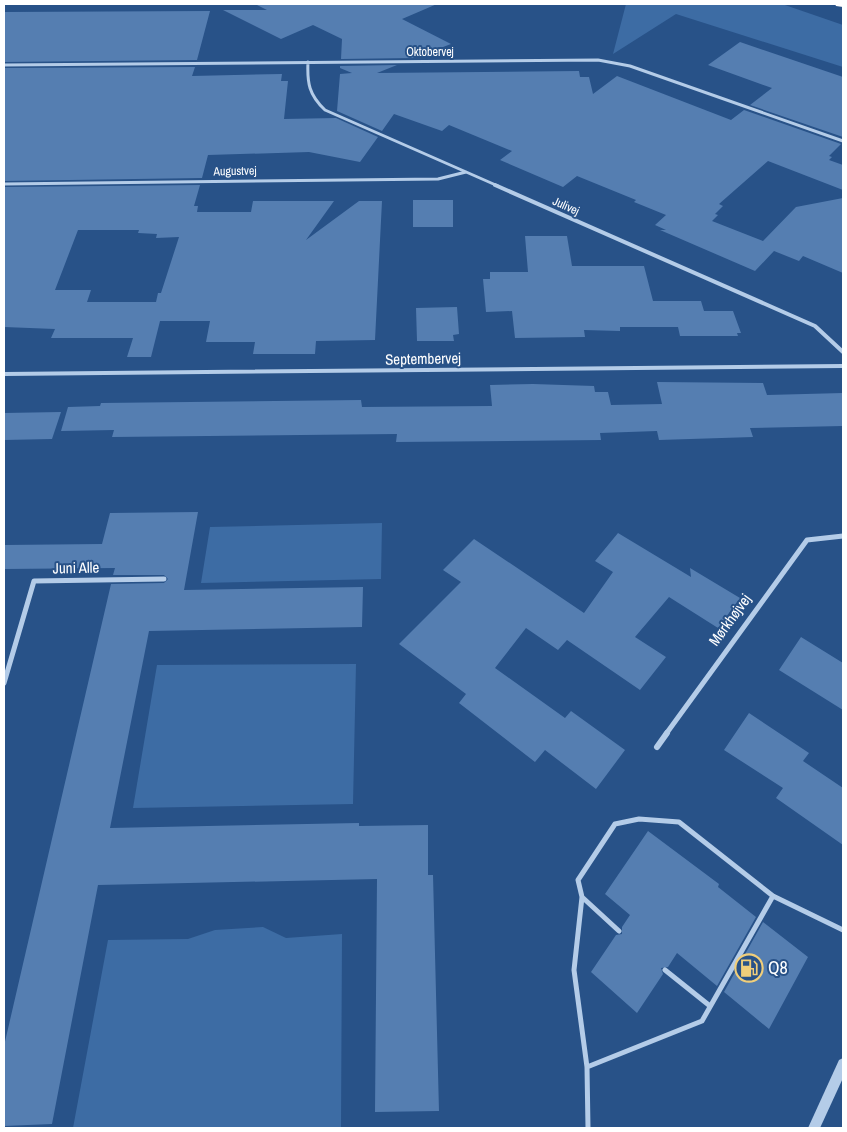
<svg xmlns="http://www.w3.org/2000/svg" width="847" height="1132" viewBox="0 0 847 1132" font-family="'Archivo Narrow',sans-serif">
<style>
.green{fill:#3d6ca4}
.building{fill:#557eb1;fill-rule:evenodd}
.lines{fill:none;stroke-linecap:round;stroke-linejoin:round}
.service{stroke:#b4cce8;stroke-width:5}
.minor-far3{stroke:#b4cce8;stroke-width:3}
.minor-far2{stroke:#b4cce8;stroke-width:4}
.minor-far1{stroke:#b4cce8;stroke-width:5}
.minor{stroke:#b4cce8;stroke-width:6}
.tertiary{fill:#b4cce8;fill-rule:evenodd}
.motorway{fill:#fff;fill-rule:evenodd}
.labels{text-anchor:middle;stroke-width:4;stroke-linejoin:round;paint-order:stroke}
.far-street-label{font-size:12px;fill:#fff;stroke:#285288}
.street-label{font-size:15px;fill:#fff;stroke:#285288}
.near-poi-label{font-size:18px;fill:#fff;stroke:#285288;text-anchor:start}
</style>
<rect width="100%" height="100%" fill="#285288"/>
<!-- green -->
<path class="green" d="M 626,4 L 782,4 L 843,25 L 843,67 L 676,14 L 613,54 Z
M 382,523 L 381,579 L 201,583 L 210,527 Z
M 356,664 L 353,804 L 133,808 L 157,665 Z
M 263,927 L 286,938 L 342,934 L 341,1128 L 73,1128 L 108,940 L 188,939 L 215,930 Z"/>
<!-- building -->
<path class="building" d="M 255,4 L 437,4 L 402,19 L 451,44 L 414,58 L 341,59 L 342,39 L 313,25 L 281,39 L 223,10 L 267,10 Z
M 210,11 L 197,60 L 4,62 L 4,12 Z
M 740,42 L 843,77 L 843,137 L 750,105 L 772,88 L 708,65 Z
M 397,65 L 377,73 L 579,71 L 580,77 L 589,77 L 593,94 L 617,76 L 731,120 L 744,110 L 841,144 L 829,156 L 832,157 L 829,160 L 843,165 L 843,190 L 768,161 L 719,204 L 723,206 L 715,214 L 718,215 L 712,221 L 763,241 L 796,207 L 843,198 L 843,273 L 803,256 L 799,261 L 774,251 L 755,271 L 660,230 L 666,230 L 655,225 L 666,215 L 634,202 L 636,200 L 577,176 L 563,187 L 500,160 L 512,151 L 449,125 L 442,131 L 394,114 L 382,131 L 337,111 L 340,74 L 352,73 L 340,68 L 340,66 Z
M 195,67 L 192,76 L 282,74 L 281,81 L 288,81 L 284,119 L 336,118 L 378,137 L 360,162 L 309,152 L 208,155 L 202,178 L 4,181 L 4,68 Z
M 200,185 L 194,206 L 198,206 L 197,212 L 251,212 L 253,201 L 334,201 L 306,240 L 359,201 L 382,201 L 375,340 L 316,341 L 315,354 L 253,354 L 255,342 L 206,342 L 210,321 L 160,321 L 151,357 L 127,357 L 133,338 L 51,338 L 55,329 L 4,327 L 4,187 ZM 78,230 L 139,230 L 138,233 L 157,234 L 156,238 L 179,237 L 161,293 L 158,293 L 156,302 L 87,302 L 91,290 L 55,290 Z
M 413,200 L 453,200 L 453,227 L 413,227 Z
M 525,236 L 567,236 L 572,266 L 644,266 L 653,301 L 701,301 L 704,311 L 733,311 L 741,333 L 737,333 L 738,336 L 680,336 L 678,327 L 620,327 L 620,331 L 584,330 L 585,337 L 515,338 L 512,311 L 486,312 L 483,279 L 490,279 L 490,272 L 528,272 Z
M 457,307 L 459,334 L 453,335 L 454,341 L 417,341 L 416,308 Z
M 657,382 L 763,383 L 767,395 L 843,393 L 843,426 L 750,428 L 753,437 L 659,440 L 657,431 L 600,433 L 601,440 L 396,442 L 397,434 L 112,437 L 114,430 L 61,431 L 68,407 L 100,406 L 101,403 L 361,400 L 362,407 L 492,406 L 490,385 L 533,384 L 594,386 L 595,392 L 608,392 L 611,405 L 662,404 Z
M 61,412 L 52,439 L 4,440 L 4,413 Z
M 198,512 L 184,590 L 363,587 L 362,627 L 149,631 L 110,828 L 359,823 L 359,826 L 428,825 L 428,875 L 433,875 L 439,1111 L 375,1112 L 377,879 L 98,885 L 52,1124 L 4,1126 L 4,1046 L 111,584 L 164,583 L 168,579 L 164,575 L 113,575 L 115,568 L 4,569 L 4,545 L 102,544 L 110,513 Z
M 618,533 L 691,577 L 690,568 L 740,598 L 718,628 L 669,597 L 635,637 L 666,657 L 640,690 L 567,640 L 558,650 L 526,628 L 495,668 L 565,718 L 571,711 L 625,750 L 596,789 L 545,750 L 535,762 L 459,703 L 466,694 L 399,644 L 461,582 L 443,570 L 474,539 L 584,613 L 613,572 L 595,561 Z
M 801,637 L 843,663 L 843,710 L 779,670 Z
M 749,713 L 809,753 L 803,761 L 843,788 L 843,845 L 776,798 L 783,788 L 724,750 Z
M 648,831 L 719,884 L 718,887 L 756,917 L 717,986 L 677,953 L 668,967 L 661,968 L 663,974 L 637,1013 L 591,972 L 616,935 L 622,934 L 622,927 L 630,915 L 605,894 Z
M 763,922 L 808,957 L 769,1029 L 724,992 Z"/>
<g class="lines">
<!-- service -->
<path class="service" d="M 582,897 L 619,931
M 665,970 L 710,1006
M 587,1067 L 702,1021 L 773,896
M 588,1128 L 587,1067 L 574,970 L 582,897 L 578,880 L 615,824 L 639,819 L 679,822 L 773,896 L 843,930"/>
<!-- minor-far3 -->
<path class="minor-far3" d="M 308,62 C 307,83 309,95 325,110 L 498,186
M 4,65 L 598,60 L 630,66 L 843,141
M 4,184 L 438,179 L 466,172"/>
<!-- minor-far2 -->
<path class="minor-far2" d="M 495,185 L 815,326 L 843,352
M 4,374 L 843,366"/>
<!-- minor-far1 -->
<path class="minor-far1" d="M 4,683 L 34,581 L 164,579
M 666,734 L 807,540 L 843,536"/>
<!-- minor -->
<path class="minor" d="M 657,747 L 667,733"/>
<!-- tertiary -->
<path class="tertiary" d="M 843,1058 L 843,1078 L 820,1128 L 808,1128 L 839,1060 Z"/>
<!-- motorway -->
<path class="motorway" d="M 835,4 L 843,4 L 843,7 L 836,6 Z"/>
</g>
<!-- icons -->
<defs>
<g id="fuel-ring" transform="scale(1.4375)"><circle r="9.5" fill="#285288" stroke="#f0ce7a" stroke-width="1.5"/><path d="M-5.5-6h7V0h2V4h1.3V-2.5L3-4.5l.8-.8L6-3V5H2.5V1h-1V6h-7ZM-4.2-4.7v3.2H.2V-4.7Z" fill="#f0ce7a"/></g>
</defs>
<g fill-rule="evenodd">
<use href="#fuel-ring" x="749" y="968"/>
</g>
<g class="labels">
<!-- far-street labels -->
<g class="far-street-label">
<text x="430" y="56">Oktobervej</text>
<text transform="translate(235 171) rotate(-1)" y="4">Augustvej</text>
<text transform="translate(566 206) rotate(24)" y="4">Julivej</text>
</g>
<!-- street labels -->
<g class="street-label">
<text transform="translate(423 359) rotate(-1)" y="5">Septembervej</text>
<text transform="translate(76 568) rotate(-1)" y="5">Juni Alle</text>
<text transform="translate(730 620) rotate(-54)" y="5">Mørkhøjvej</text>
</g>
<!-- near-poi labels -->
<g class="near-poi-label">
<text x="768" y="974">Q8</text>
</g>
</g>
<!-- border -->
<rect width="847" height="1132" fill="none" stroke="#ffffff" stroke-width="10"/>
</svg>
